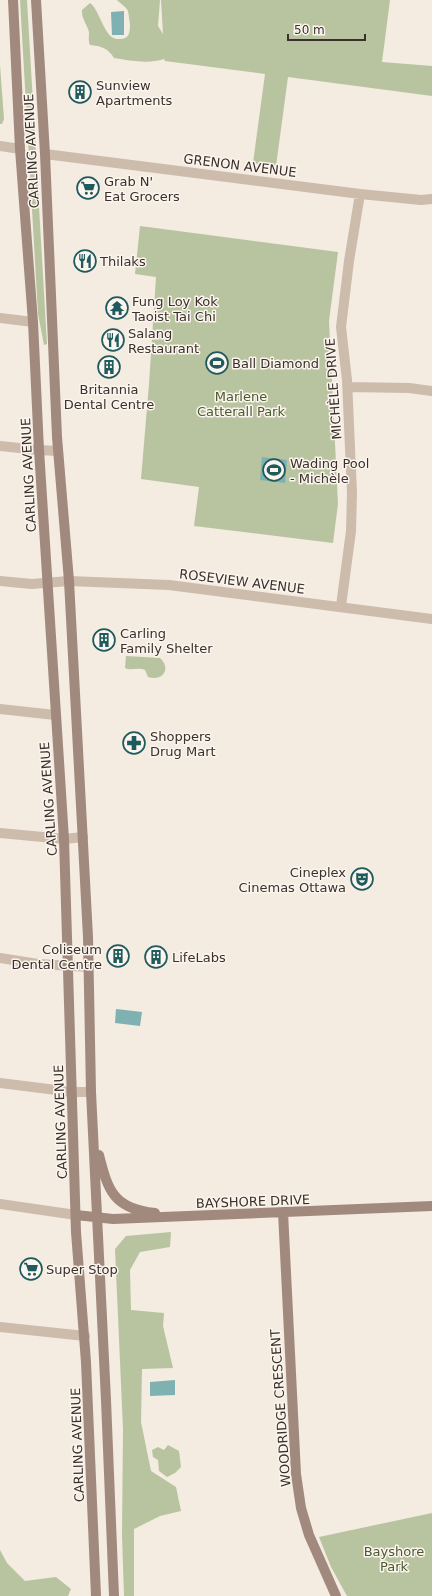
<svg xmlns="http://www.w3.org/2000/svg" width="432" height="1596" viewBox="0 0 432 1596" font-family="'DejaVu Sans',sans-serif">
<style>
.green{fill:#b8c4a0}
.water{fill:#7fb0b2}
.lines{fill:none;stroke-linecap:round;stroke-linejoin:round}
.street{stroke:#cdbbac;stroke-width:10}
.secondary{stroke:#a18a7d;stroke-width:10}
.labels{text-anchor:middle;stroke-width:3;stroke-linejoin:round;paint-order:stroke}
.poi-label{font-size:13px;fill:#3b302b;stroke:#fbf5ee;text-anchor:start}
.street-label{font-size:13px;fill:#3b302b;stroke:#fbf5ee}
.park-label{font-size:13px;fill:#4a5a2e;stroke:#fbf5ee}
</style>
<rect width="100%" height="100%" fill="#f4ebe1"/>
<!-- green -->
<path class="green" d="M 20,0 L 27,0 L 47,344 L 44,345 L 38,314 Z
M 117,0 L 160,0 L 158,26 L 163,34 L 161,0 L 390,0 L 382,62 L 432,66 L 432,96 L 288,77 L 276,166 L 253,163 L 265,74 L 165,61 L 164,59 C 149,64 131,61 114,58 C 108,48 101,46 90,45 C 88,40 89,37 89,32 C 87,24 81,18 82,10 L 90,3 C 100,10 104,38 117,39 C 129,40 130,34 130,24 C 129,20 129,15 128,11 C 126,7 120,3 117,0 Z
M 0,65 L 4,119 L 2,124 L 0,124 Z
M 140,226 L 338,252 L 329,321 L 338,504 L 333,543 L 194,526 L 199,487 L 141,479 L 149,384 L 156,277 L 135,274 Z
M 126,656 L 160,658 C 172,669 162,682 148,677 L 145,670 C 138,667 131,671 125,668 Z
M 171,1232 L 170,1247 L 140,1252 L 130,1270 L 131,1310 L 164,1313 L 163,1326 L 173,1368 L 142,1369 L 141,1422 L 151,1471 L 176,1487 L 181,1511 L 160,1516 L 134,1529 L 134,1596 L 124,1596 L 122,1535 L 123,1429 L 115,1249 L 126,1236 Z
M 168,1445 L 179,1451 L 181,1467 L 175,1473 L 167,1477 L 159,1471 L 158,1460 L 153,1457 L 152,1450 L 158,1447 L 164,1450 Z
M 432,1513 L 432,1596 L 347,1596 L 331,1567 L 319,1537 Z
M 0,1550 L 7,1563 L 25,1581 L 56,1577 L 71,1589 L 68,1596 L 0,1596 Z"/>
<!-- water -->
<path class="water" d="M 124,11 L 124,35 L 112,35 L 111,12 Z
M 262,457 L 287,460 L 285,483 L 260,480 Z
M 116,1009 L 142,1012 L 140,1026 L 115,1023 Z
M 175,1380 L 175,1395 L 150,1396 L 150,1382 Z"/>
<g class="lines">
<!-- street -->
<path class="street" d="M 0,146 L 20,149
M 45,154 L 360,194 L 421,200 L 432,199
M 0,318 L 33,322
M 348,387 L 409,388 L 432,391
M 0,446 L 39,450 L 58,451
M 0,581 L 32,584 L 69,581 L 169,585 L 432,619
M 341,606 L 351,531 L 352,493 L 347,380 L 341,327 L 349,261 L 360,194
M 0,709 L 55,715
M 0,833 L 64,839 L 83,837
M 0,958 L 38,964 L 89,967
M 0,1083 L 72,1092 L 91,1092
M 0,1204 L 76,1215
M 0,1327 L 85,1336"/>
<!-- secondary -->
<path class="secondary" d="M 13,0 L 20,149 L 33,322 L 39,450 L 64,839 L 76,1232 L 86,1362 L 96,1596
M 36,0 L 45,154 L 57,437 L 69,581 L 88,937 L 91,1092 L 106,1400 L 114,1596
M 99,1155 C 108,1191 114,1209 155,1213
M 283,1212 L 296,1474 L 301,1508 L 309,1535 L 336,1596
M 76,1215 L 113,1219 L 432,1206"/>
</g>
<!-- icons -->
<defs>
<g id="building-ring" transform="scale(1.15)"><circle r="9.5" fill="#fbf5ee" stroke="#1f5a5e" stroke-width="1.5"/><path d="M-4-6H4V6H1V3H-1V6H-4ZM-2.5-4.3h1.7v1.8h-1.7ZM.8-4.3h1.7v1.8H.8ZM-2.5-1h1.7V.8h-1.7ZM.8-1h1.7V.8H.8Z" fill="#1f5a5e"/></g>
<g id="supermarket-ring" transform="scale(1.15)"><circle r="9.5" fill="#fbf5ee" stroke="#1f5a5e" stroke-width="1.5"/><path d="M-6-5.5h2.5l.6 2H6L4.5 2H-2.5L-4.4-4H-6ZM-1.5 3.2a1.3 1.3 0 1 0 .1 0ZM3 3.2a1.3 1.3 0 1 0 .1 0Z" fill="#1f5a5e"/></g>
<g id="restaurant-ring" transform="scale(1.15)"><circle r="9.5" fill="#fbf5ee" stroke="#1f5a5e" stroke-width="1.5"/><path d="M-5-6h1v4h1v-4h1v4h1v-4h1v5L-1.5 .5V6h-2V.5L-5-1ZM5-6V6H3V1.5H1.5Q1.5-4 5-6Z" fill="#1f5a5e"/></g>
<g id="temple-ring" transform="scale(1.15)"><circle r="9.5" fill="#fbf5ee" stroke="#1f5a5e" stroke-width="1.5"/><path d="M0-6L5-2H3V0L6.5 2.5H4V6H1.5V3h-3V6H-4V2.5H-6.5L-3 0V-2H-5Z" fill="#1f5a5e"/></g>
<g id="stadium-ring" transform="scale(1.15)"><circle r="9.5" fill="#fbf5ee" stroke="#1f5a5e" stroke-width="1.5"/><path d="M0-5a6.5 5 0 1 0 0 10a6.5 5 0 1 0 0-10ZM-3.5-1.8h7v3.6h-7Z" fill="#1f5a5e"/></g>
<g id="pharmacy-ring" transform="scale(1.15)"><circle r="9.5" fill="#fbf5ee" stroke="#1f5a5e" stroke-width="1.5"/><path d="M-2-6h4v4h4v4h-4v4h-4v-4h-4v-4h4Z" fill="#1f5a5e"/></g>
<g id="theatre-ring" transform="scale(1.15)"><circle r="9.5" fill="#fbf5ee" stroke="#1f5a5e" stroke-width="1.5"/><path d="M-5-5.5Q0-4 5-5.5V0Q5 5 0 6Q-5 5-5 0ZM-3.3-2.5H-1v1.5H-3.3ZM1-2.5H3.3v1.5H1ZM-2.8 1Q0 5.5 2.8 1Z" fill="#1f5a5e"/></g>
</defs>
<g fill-rule="evenodd">
<use href="#building-ring" x="80" y="92"/>
<use href="#supermarket-ring" x="88" y="188"/>
<use href="#restaurant-ring" x="85" y="261"/>
<use href="#temple-ring" x="117" y="308"/>
<use href="#restaurant-ring" x="113" y="340"/>
<use href="#stadium-ring" x="217" y="363"/>
<use href="#building-ring" x="109" y="367"/>
<use href="#stadium-ring" x="274" y="470"/>
<use href="#building-ring" x="104" y="640"/>
<use href="#pharmacy-ring" x="134" y="743"/>
<use href="#theatre-ring" x="362" y="879"/>
<use href="#building-ring" x="118" y="956"/>
<use href="#building-ring" x="156" y="957"/>
<use href="#supermarket-ring" x="31" y="1269"/>
</g>
<g class="labels">
<!-- poi labels -->
<g class="poi-label">
<text x="96" y="90">Sunview<tspan x="96" dy="15">Apartments</tspan></text>
<text x="104" y="186">Grab N'<tspan x="104" dy="15">Eat Grocers</tspan></text>
<text x="100" y="266">Thilaks</text>
<text x="132" y="306">Fung Loy Kok<tspan x="132" dy="15">Taoist Tai Chi</tspan></text>
<text x="128" y="338">Salang<tspan x="128" dy="15">Restaurant</tspan></text>
<text x="232" y="368">Ball Diamond</text>
<text x="109" y="394" text-anchor="middle">Britannia<tspan x="109" dy="15">Dental Centre</tspan></text>
<text x="290" y="468">Wading Pool<tspan x="290" dy="15">- Michèle</tspan></text>
<text x="120" y="638">Carling<tspan x="120" dy="15">Family Shelter</tspan></text>
<text x="150" y="741">Shoppers<tspan x="150" dy="15">Drug Mart</tspan></text>
<text x="346" y="877" text-anchor="end">Cineplex<tspan x="346" dy="15">Cinemas Ottawa</tspan></text>
<text x="102" y="954" text-anchor="end">Coliseum<tspan x="102" dy="15">Dental Centre</tspan></text>
<text x="172" y="962">LifeLabs</text>
<text x="46" y="1274">Super Stop</text>
</g>
<!-- street labels -->
<g class="street-label">
<text transform="translate(31 151) rotate(-93)" y="5">CARLING AVENUE</text>
<text transform="translate(240 165) rotate(7)" y="5">GRENON AVENUE</text>
<text transform="translate(333 389) rotate(-94)" y="5">MICHÈLE DRIVE</text>
<text transform="translate(28 475) rotate(-93)" y="5">CARLING AVENUE</text>
<text transform="translate(242 581) rotate(7)" y="5">ROSEVIEW AVENUE</text>
<text transform="translate(48 799) rotate(-94)" y="5">CARLING AVENUE</text>
<text transform="translate(60 1122) rotate(-92)" y="5">CARLING AVENUE</text>
<text transform="translate(253 1201) rotate(-2)" y="5">BAYSHORE DRIVE</text>
<text transform="translate(280 1408) rotate(-94)" y="5">WOODRIDGE CRESCENT</text>
<text transform="translate(77 1445) rotate(-92)" y="5">CARLING AVENUE</text>
</g>
<!-- park labels -->
<g class="park-label">
<text x="241" y="401">Marlene<tspan x="241" dy="15">Catterall Park</tspan></text>
<text x="394" y="1556">Bayshore<tspan x="394" dy="15">Park</tspan></text>
</g>
</g>
<!-- scale -->
<path d="M288 34v6h77v-6" fill="none" stroke="#3b302b" stroke-width="2"/>
<text x="294" y="34" font-size="12" fill="#3b302b" stroke="#fbf5ee" stroke-width="3" paint-order="stroke">50 m</text>
</svg>
